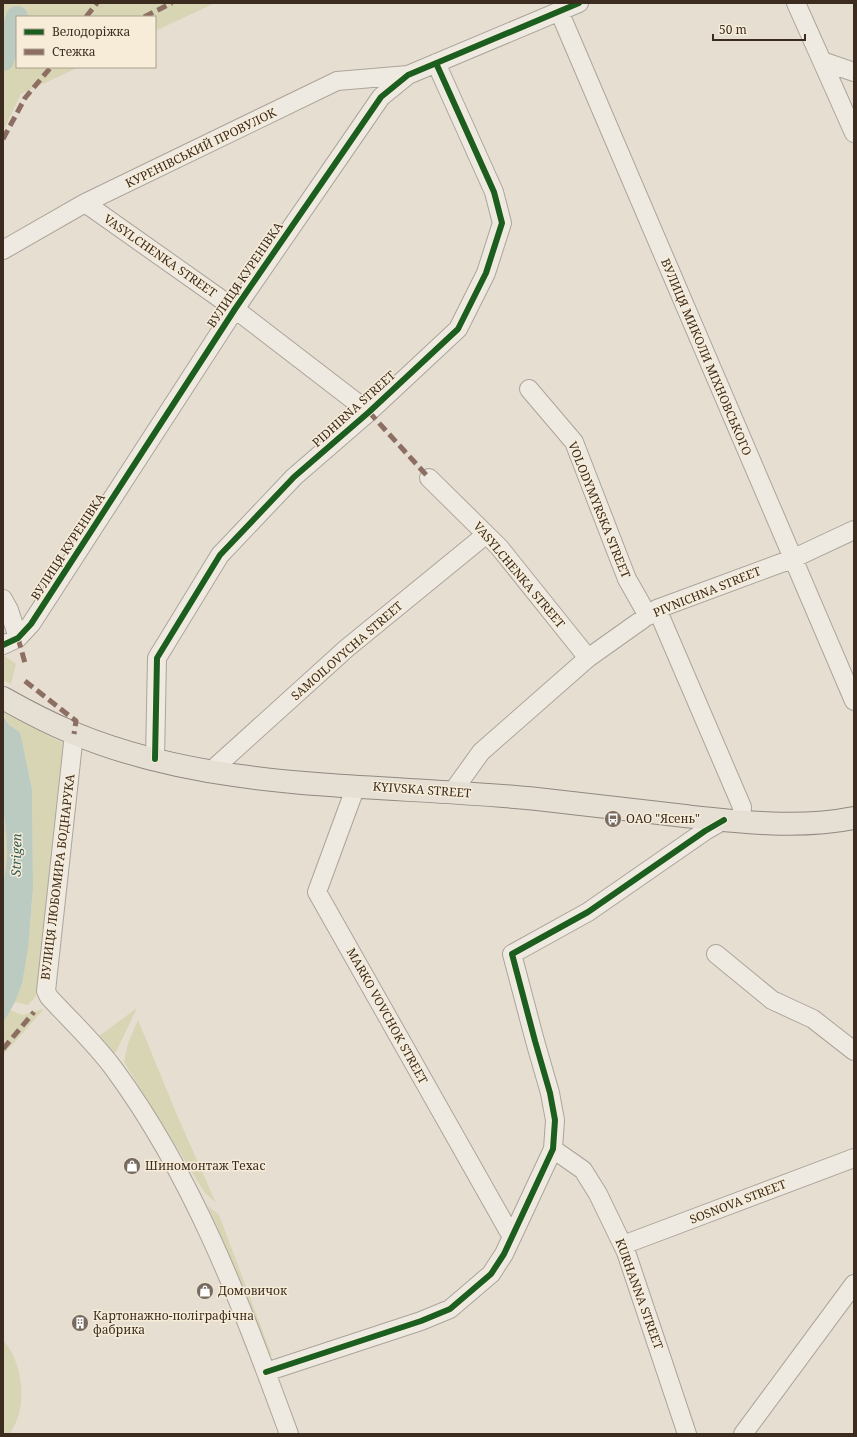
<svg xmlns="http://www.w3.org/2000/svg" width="857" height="1437" viewBox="0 0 857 1437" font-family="'Noto Serif',serif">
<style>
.green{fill:#d7d5b4}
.water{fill:#bbcbc1}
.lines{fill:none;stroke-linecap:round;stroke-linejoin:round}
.river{stroke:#bbcbc1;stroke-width:22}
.minor-casing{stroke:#aca499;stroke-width:20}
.major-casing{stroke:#918980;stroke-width:24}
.minor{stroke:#eeeae2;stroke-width:18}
.major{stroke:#e6dfd4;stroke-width:22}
.quiet{stroke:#8d6e63;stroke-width:5;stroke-dasharray:10 5;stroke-linecap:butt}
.cycleway-casing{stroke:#f6ecd8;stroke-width:8}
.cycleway{stroke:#1b5e20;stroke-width:6}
.labels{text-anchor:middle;stroke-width:3;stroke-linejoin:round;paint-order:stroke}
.street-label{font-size:12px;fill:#3c2c20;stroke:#f6ecd8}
.poi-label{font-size:12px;fill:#3c2c20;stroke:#f6ecd8;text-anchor:start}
.water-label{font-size:13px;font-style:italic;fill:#305b56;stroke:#f6ecd8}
</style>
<rect width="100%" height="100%" fill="#e6ded1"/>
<!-- green -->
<path class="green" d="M 3,3 L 215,3 L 155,31 L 155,17 L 17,17 L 17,67 L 79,67 L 21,94 L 3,131 Z
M 3,655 L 16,664 L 11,684 L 3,680 Z
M 3,712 L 63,743 L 36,996 L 28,1005 L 15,1002 L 22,984 L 30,927 L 33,888 L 32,789 L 20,732 L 9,725 Z
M 3,804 C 7,831 9,857 3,883 Z
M 137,1008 L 116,1052 L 113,1053 L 99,1036 Z
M 44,1009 L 3,1055 L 3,1023 L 10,1010 L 22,1015 Z
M 138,1020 L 177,1115 L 216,1203 L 205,1193 L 124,1062 L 128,1043 Z
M 208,1206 L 219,1215 L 272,1356 L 265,1350 L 228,1253 Z
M 3,1340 C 20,1359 25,1390 19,1414 C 17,1421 13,1428 10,1434 L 3,1434 Z"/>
<!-- water -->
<path class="water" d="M 3,715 L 9,725 L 20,732 L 32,789 L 33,888 L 28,948 L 22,984 L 15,1002 L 3,1023 L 3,883 C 10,853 6,833 3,804 C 1,775 3,744 3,715 Z"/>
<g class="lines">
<!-- river -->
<path class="river" d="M 3,60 L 17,17"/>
<!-- minor casing -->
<g class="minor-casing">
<path id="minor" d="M 796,3 L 854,133
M 559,11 L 854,701
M 822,61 L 854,72
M 85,203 L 235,309 L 369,412
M 3,250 L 85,203 L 337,81 L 408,75
M 529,389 L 574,442 L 627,579 L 648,616
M 429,478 L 499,547 L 588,658
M 3,599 L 9,610 L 18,638
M 657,609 L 742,807 L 741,821
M 3,645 L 18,638 L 31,624 L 235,309 L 381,97 L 408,75 L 579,3
M 74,734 L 46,991 L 49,997 C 71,1021 95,1043 114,1069 C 195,1179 242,1307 289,1434
M 155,759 L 157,658 L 220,555 L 294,477 L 369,412 L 458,329 L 486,273 L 502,223 L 494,192 L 436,63
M 211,771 L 347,648 L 478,541 L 485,533
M 356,786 L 317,892 L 512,1237
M 453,791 L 481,752 L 588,658 L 657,609 L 792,559 L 854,530
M 716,954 L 772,1000 L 813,1019 L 854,1051
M 553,1149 L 583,1170 L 598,1194 L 626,1252 L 687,1434
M 623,1245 L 854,1158
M 266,1372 L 421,1321 L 450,1309 L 491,1274 L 504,1254 L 553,1149 L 555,1120 L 550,1093 L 535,1041 L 512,954 L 588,912 L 705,831 L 724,820
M 743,1434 L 854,1284"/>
</g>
<!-- major casing -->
<g class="major-casing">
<path id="major" d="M 3,698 C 26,711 49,723 73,733 C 219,794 383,783 537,799 C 586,805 636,810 685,816 C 740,822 799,829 854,818"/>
</g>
<!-- minor -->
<use href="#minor" class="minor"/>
<!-- major -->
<use href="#major" class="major"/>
<!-- quiet -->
<path class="quiet" d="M 86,17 L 97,3
M 144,17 L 172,3
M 3,139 L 25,98 L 51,67
M 369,412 L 429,478
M 18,638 L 25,663
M 25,681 L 76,721 L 74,734
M 3,1049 L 34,1012"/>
<!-- cycleway casing -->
<g class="cycleway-casing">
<path id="cycleway" d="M 3,645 L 18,638 L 31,624 L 235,309 L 381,97 L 408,75 L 579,3
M 155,759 L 157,658 L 220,555 L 294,477 L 369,412 L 458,329 L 486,273 L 502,223 L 494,192 L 436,63
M 266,1372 L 421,1321 L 450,1309 L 491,1274 L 504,1254 L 553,1149 L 555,1120 L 550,1093 L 535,1041 L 512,954 L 588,912 L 705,831 L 724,820"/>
</g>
<!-- cycleway -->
<use href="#cycleway" class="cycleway"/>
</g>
<!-- icons -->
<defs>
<g id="bus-disc" transform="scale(0.9)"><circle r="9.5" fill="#786a5e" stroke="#f6ecd8"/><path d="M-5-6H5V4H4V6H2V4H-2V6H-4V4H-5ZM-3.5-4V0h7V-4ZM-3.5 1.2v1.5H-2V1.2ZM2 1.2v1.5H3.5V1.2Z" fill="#fff"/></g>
<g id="shop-disc" transform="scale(0.9)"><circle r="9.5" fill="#786a5e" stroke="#f6ecd8"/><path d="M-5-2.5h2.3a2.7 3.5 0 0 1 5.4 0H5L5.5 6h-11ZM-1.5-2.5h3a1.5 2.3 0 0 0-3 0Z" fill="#fff"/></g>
<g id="building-disc" transform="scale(0.9)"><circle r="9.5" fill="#786a5e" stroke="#f6ecd8"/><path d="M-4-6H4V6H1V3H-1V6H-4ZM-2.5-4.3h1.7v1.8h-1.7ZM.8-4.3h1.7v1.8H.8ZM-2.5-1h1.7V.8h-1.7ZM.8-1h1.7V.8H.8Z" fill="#fff"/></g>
</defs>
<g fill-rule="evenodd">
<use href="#bus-disc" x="613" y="819"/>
<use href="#shop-disc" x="132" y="1166"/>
<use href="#shop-disc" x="205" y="1291"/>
<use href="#building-disc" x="80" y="1323"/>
</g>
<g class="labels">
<!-- street labels -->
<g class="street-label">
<text transform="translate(201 148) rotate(-26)" y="4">КУРЕНІВСЬКИЙ ПРОВУЛОК</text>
<text transform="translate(160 256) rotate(35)" y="4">VASYLCHENKA STREET</text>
<text transform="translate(245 275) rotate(-56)" y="4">ВУЛИЦЯ КУРЕНІВКА</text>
<text transform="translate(706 357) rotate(67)" y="4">ВУЛИЦЯ МИКОЛИ МІХНОВСЬКОГО</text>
<text transform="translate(354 409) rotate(-42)" y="4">PIDHIRNA STREET</text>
<text transform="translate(599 510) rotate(68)" y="4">VOLODYMYRSKA STREET</text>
<text transform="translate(68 547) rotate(-57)" y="4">ВУЛИЦЯ КУРЕНІВКА</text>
<text transform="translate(519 575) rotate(50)" y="4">VASYLCHENKA STREET</text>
<text transform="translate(707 592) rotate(-22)" y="4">PIVNICHNA STREET</text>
<text transform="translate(347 651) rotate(-41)" y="4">SAMOILOVYCHA STREET</text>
<text transform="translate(422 790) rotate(4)" y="4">KYIVSKA STREET</text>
<text transform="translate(58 877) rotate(-83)" y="4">ВУЛИЦЯ ЛЮБОМИРА БОДНАРУКА</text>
<text transform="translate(387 1016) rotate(61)" y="4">MARKO VOVCHOK STREET</text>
<text transform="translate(738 1202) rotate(-21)" y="4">SOSNOVA STREET</text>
<text transform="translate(639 1294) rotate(70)" y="4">KURHANNA STREET</text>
</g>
<!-- poi labels -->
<g class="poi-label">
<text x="626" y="823">ОАО "Ясень"</text>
<text x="145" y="1170">Шиномонтаж Техас</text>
<text x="218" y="1295">Домовичок</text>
<text x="93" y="1320">Картонажно-поліграфічна<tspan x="93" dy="14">фабрика</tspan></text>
</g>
<!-- water labels -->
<g class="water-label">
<text transform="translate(16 855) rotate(-89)" y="5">Strigen</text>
</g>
</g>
<!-- border -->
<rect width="857" height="1437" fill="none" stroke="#3c2c20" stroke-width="8"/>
<!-- legend -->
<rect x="16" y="16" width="140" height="52" fill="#f6ecd8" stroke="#ac9f8e"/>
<rect x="24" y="29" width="20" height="6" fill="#1b5e20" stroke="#ac9f8e"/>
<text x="52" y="36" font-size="12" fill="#3c2c20">Велодоріжка</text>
<rect x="24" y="49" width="20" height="6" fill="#8d6e63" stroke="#ac9f8e"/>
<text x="52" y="56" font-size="12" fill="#3c2c20">Стежка</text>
<!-- scale -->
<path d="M713 34v6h92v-6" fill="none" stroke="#3c2c20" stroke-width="2"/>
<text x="719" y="34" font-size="12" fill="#3c2c20" stroke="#f6ecd8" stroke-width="3" paint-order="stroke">50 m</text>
</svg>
